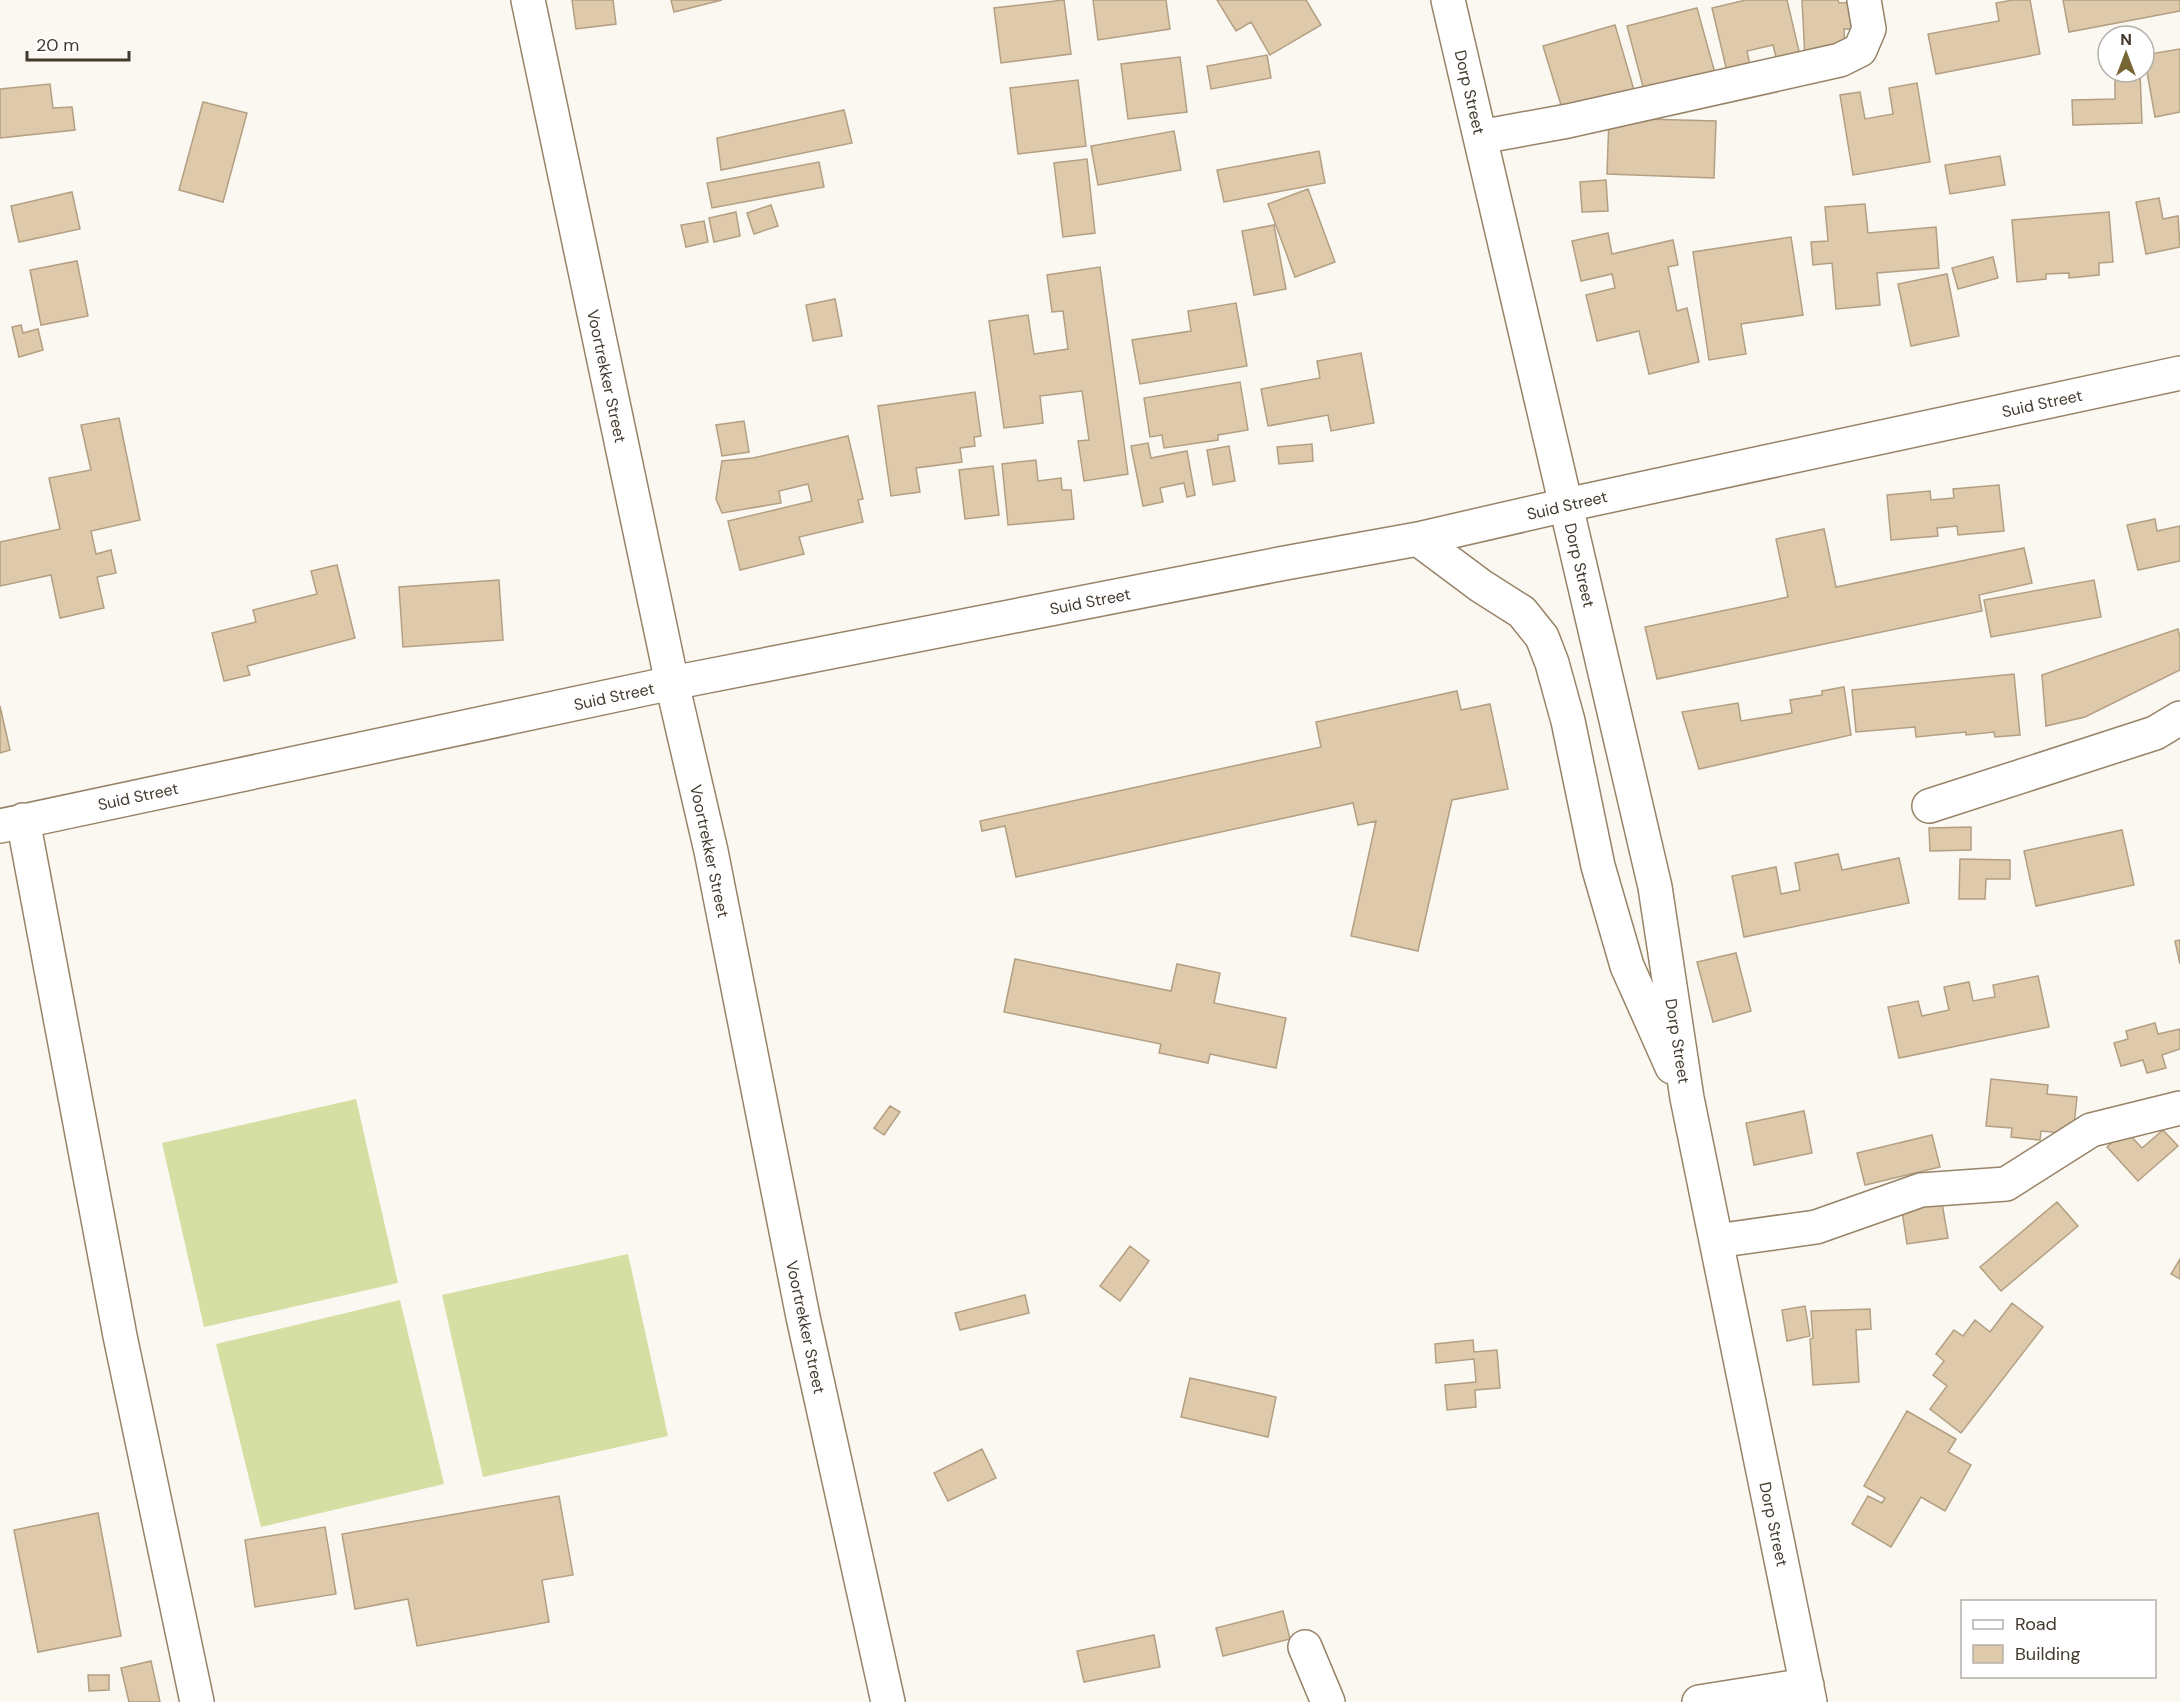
<svg xmlns="http://www.w3.org/2000/svg" width="2180" height="1702" viewBox="0 0 2180 1702" font-family="'DM Sans',sans-serif">
<style>
.grass{fill:#d5dfa4}
.building{fill:#dfc9ab;stroke:#b39f82;stroke-width:1.5}
.lines{fill:none;stroke-linecap:round;stroke-linejoin:round}
.minor-casing{stroke:#978367;stroke-width:36}
.minor{stroke:#fff;stroke-width:33}
.labels{text-anchor:middle;stroke-width:4.5;stroke-linejoin:round;paint-order:stroke}
.street-label{font-size:16px;fill:#433a2e;stroke:#fff}
</style>
<rect width="100%" height="100%" fill="#fbf7f1"/>
<!-- grass -->
<path class="grass" d="M 356,1099 L 398,1283 L 204,1327 L 162,1143 Z
M 628,1254 L 668,1436 L 483,1477 L 442,1295 Z
M 400,1300 L 444,1484 L 261,1527 L 216,1344 Z"/>
<!-- building -->
<path class="building" d="M 572,0 L 613,0 L 616,24 L 576,29 Z
M 671,0 L 722,0 L 674,12 Z
M 1064,0 L 1071,54 L 1001,63 L 994,8 Z
M 1093,0 L 1166,0 L 1170,29 L 1098,40 Z
M 1217,0 L 1306,0 L 1321,25 L 1270,55 L 1251,22 L 1236,31 Z
M 1746,0 L 1787,0 L 1802,64 L 1779,70 L 1773,45 L 1747,51 L 1752,75 L 1729,80 L 1712,8 Z
M 1802,0 L 1838,0 L 1839,3 L 1860,2 L 1862,29 L 1844,29 L 1845,57 L 1805,59 Z
M 2013,0 L 2030,0 L 2040,54 L 1936,74 L 1928,34 L 1999,21 L 1996,3 Z
M 2063,0 L 2180,0 L 2180,11 L 2069,32 Z
M 1697,8 L 1718,84 L 1646,98 L 1627,26 Z
M 1615,25 L 1636,97 L 1565,118 L 1543,46 Z
M 2180,49 L 2180,112 L 2155,117 L 2144,55 Z
M 1267,55 L 1271,78 L 1211,89 L 1207,66 Z
M 1180,57 L 1187,112 L 1128,119 L 1121,64 Z
M 2115,72 L 2140,72 L 2142,123 L 2073,125 L 2072,100 L 2115,99 Z
M 1078,80 L 1086,146 L 1018,154 L 1010,88 Z
M 1917,83 L 1930,162 L 1853,175 L 1840,95 L 1860,92 L 1865,119 L 1893,114 L 1889,88 Z
M 50,84 L 53,108 L 72,107 L 75,130 L 0,138 L 0,89 Z
M 203,102 L 247,113 L 223,202 L 179,190 Z
M 844,110 L 852,143 L 721,170 L 717,138 Z
M 1609,118 L 1716,121 L 1714,178 L 1607,174 Z
M 1174,131 L 1181,170 L 1098,185 L 1091,146 Z
M 1319,151 L 1325,183 L 1224,202 L 1217,170 Z
M 2000,156 L 2005,185 L 1950,194 L 1945,165 Z
M 1087,159 L 1095,233 L 1063,237 L 1054,163 Z
M 819,162 L 824,187 L 712,208 L 707,183 Z
M 1606,180 L 1608,211 L 1582,212 L 1580,182 Z
M 1308,189 L 1335,262 L 1295,277 L 1268,204 Z
M 72,192 L 80,229 L 19,242 L 11,206 Z
M 2159,198 L 2163,219 L 2178,216 L 2180,247 L 2146,254 L 2136,202 Z
M 1865,204 L 1868,233 L 1936,227 L 1939,268 L 1877,273 L 1880,305 L 1836,309 L 1832,263 L 1813,265 L 1811,242 L 1828,241 L 1825,207 Z
M 771,205 L 778,226 L 754,234 L 747,213 Z
M 736,212 L 740,236 L 714,242 L 709,218 Z
M 2109,212 L 2113,262 L 2099,263 L 2099,275 L 2069,278 L 2069,273 L 2046,274 L 2046,279 L 2017,282 L 2012,220 Z
M 704,221 L 708,242 L 686,247 L 681,225 Z
M 1274,225 L 1286,289 L 1254,295 L 1242,231 Z
M 1608,233 L 1612,254 L 1673,240 L 1678,265 L 1668,267 L 1677,311 L 1687,308 L 1699,362 L 1649,374 L 1639,331 L 1597,341 L 1586,295 L 1615,288 L 1612,274 L 1581,281 L 1572,241 Z
M 1791,237 L 1803,315 L 1741,324 L 1746,354 L 1709,360 L 1693,252 Z
M 1993,257 L 1998,278 L 1958,289 L 1952,268 Z
M 77,261 L 88,316 L 41,325 L 30,270 Z
M 1100,267 L 1128,474 L 1084,481 L 1078,441 L 1089,440 L 1082,391 L 1040,396 L 1043,423 L 1004,428 L 989,321 L 1028,315 L 1034,354 L 1068,349 L 1063,311 L 1052,312 L 1047,275 Z
M 1947,274 L 1959,336 L 1911,346 L 1898,284 Z
M 835,299 L 842,336 L 813,341 L 806,305 Z
M 1236,303 L 1247,366 L 1140,384 L 1132,340 L 1191,331 L 1188,311 Z
M 21,325 L 23,333 L 38,329 L 43,350 L 19,357 L 12,327 Z
M 1361,353 L 1374,423 L 1331,431 L 1328,415 L 1268,426 L 1261,389 L 1320,378 L 1317,361 Z
M 1240,382 L 1248,430 L 1218,435 L 1218,440 L 1164,448 L 1162,435 L 1150,437 L 1144,398 Z
M 975,392 L 981,436 L 974,437 L 975,446 L 960,448 L 962,462 L 916,468 L 920,492 L 891,496 L 878,406 Z
M 119,418 L 140,520 L 91,531 L 96,554 L 111,550 L 116,573 L 97,577 L 104,608 L 60,618 L 51,575 L 0,586 L 0,542 L 60,529 L 49,478 L 91,470 L 81,425 Z
M 744,421 L 749,452 L 722,456 L 716,425 Z
M 848,436 L 863,499 L 858,500 L 863,522 L 799,537 L 804,554 L 740,570 L 728,521 L 812,501 L 808,484 L 779,491 L 781,503 L 722,513 L 716,499 L 722,461 L 753,458 Z
M 1148,443 L 1151,458 L 1187,451 L 1195,495 L 1187,497 L 1184,483 L 1160,488 L 1163,502 L 1143,506 L 1131,446 Z
M 1312,444 L 1313,461 L 1279,464 L 1277,447 Z
M 1229,446 L 1235,481 L 1213,485 L 1207,450 Z
M 1036,460 L 1038,481 L 1061,478 L 1062,490 L 1071,490 L 1074,519 L 1008,525 L 1002,464 Z
M 993,466 L 999,515 L 965,519 L 959,470 Z
M 1999,485 L 2004,531 L 1958,535 L 1957,526 L 1937,528 L 1938,536 L 1891,540 L 1887,495 L 1930,491 L 1931,500 L 1954,498 L 1953,489 Z
M 2155,519 L 2157,531 L 2180,526 L 2180,561 L 2138,570 L 2127,525 Z
M 1824,529 L 1836,587 L 2024,548 L 2032,583 L 1979,595 L 1982,611 L 1657,679 L 1645,627 L 1788,597 L 1776,539 Z
M 337,565 L 355,638 L 247,666 L 250,675 L 224,681 L 212,633 L 256,622 L 253,610 L 317,594 L 311,571 Z
M 499,580 L 503,640 L 403,647 L 399,587 Z
M 2094,580 L 2101,617 L 1991,637 L 1984,600 Z
M 2178,629 L 2180,638 L 2180,670 L 2085,717 L 2046,726 L 2042,675 Z
M 2014,674 L 2020,735 L 1995,737 L 1994,732 L 1966,735 L 1966,732 L 1916,737 L 1915,727 L 1856,732 L 1852,690 Z
M 1844,687 L 1851,735 L 1699,769 L 1682,712 L 1738,703 L 1741,721 L 1792,713 L 1790,700 L 1822,695 L 1822,691 Z
M 1457,691 L 1461,710 L 1490,704 L 1508,789 L 1452,800 L 1418,951 L 1351,936 L 1376,821 L 1358,825 L 1353,803 L 1016,877 L 1005,826 L 982,831 L 980,821 L 1321,747 L 1316,722 Z
M 0,706 L 10,750 L 0,753 Z
M 1971,827 L 1971,850 L 1930,851 L 1929,828 Z
M 2122,830 L 2134,885 L 2036,906 L 2024,851 Z
M 1838,854 L 1842,870 L 1899,858 L 1909,903 L 1744,937 L 1732,876 L 1776,867 L 1781,894 L 1800,890 L 1795,863 Z
M 1960,859 L 2010,860 L 2010,879 L 1986,879 L 1985,899 L 1959,899 Z
M 2180,940 L 2180,964 L 2175,941 Z
M 1736,953 L 1751,1011 L 1713,1022 L 1697,962 Z
M 1015,959 L 1171,991 L 1177,964 L 1220,973 L 1214,1003 L 1286,1018 L 1276,1068 L 1210,1054 L 1208,1063 L 1159,1053 L 1161,1044 L 1004,1012 Z
M 2038,976 L 2049,1027 L 1899,1058 L 1888,1007 L 1918,1001 L 1922,1016 L 1949,1010 L 1944,987 L 1969,982 L 1973,1001 L 1995,997 L 1993,985 Z
M 2155,1023 L 2158,1034 L 2180,1029 L 2180,1049 L 2162,1055 L 2166,1068 L 2147,1073 L 2143,1060 L 2121,1066 L 2114,1043 L 2128,1039 L 2126,1031 Z
M 1991,1079 L 2048,1085 L 2047,1094 L 2077,1097 L 2073,1134 L 2041,1131 L 2040,1140 L 2011,1137 L 2012,1128 L 1986,1126 Z
M 890,1106 L 900,1112 L 884,1135 L 874,1128 Z
M 1804,1111 L 1812,1153 L 1754,1165 L 1746,1123 Z
M 2125,1130 L 2142,1148 L 2163,1130 L 2178,1146 L 2138,1181 L 2107,1147 Z
M 1932,1135 L 1940,1167 L 1865,1185 L 1857,1153 Z
M 1941,1197 L 1948,1238 L 1907,1244 L 1901,1204 Z
M 2057,1202 L 2078,1226 L 2001,1291 L 1980,1267 Z
M 1130,1246 L 1149,1261 L 1120,1301 L 1100,1286 Z
M 2180,1259 L 2180,1279 L 2171,1274 Z
M 1025,1295 L 1029,1313 L 960,1330 L 955,1313 Z
M 2012,1303 L 2043,1327 L 1961,1433 L 1930,1409 L 1947,1386 L 1933,1375 L 1944,1361 L 1936,1354 L 1954,1330 L 1963,1336 L 1975,1320 L 1990,1332 Z
M 1805,1306 L 1810,1336 L 1787,1341 L 1782,1310 Z
M 1870,1309 L 1871,1329 L 1856,1330 L 1859,1382 L 1813,1385 L 1810,1339 L 1813,1338 L 1811,1311 Z
M 1473,1340 L 1474,1352 L 1497,1350 L 1500,1388 L 1475,1390 L 1476,1407 L 1447,1410 L 1445,1385 L 1476,1382 L 1474,1359 L 1436,1363 L 1435,1344 Z
M 1190,1378 L 1276,1397 L 1268,1437 L 1181,1417 Z
M 1907,1411 L 1956,1439 L 1948,1452 L 1971,1465 L 1945,1511 L 1921,1497 L 1891,1547 L 1852,1524 L 1868,1496 L 1882,1503 L 1885,1498 L 1864,1486 Z
M 982,1449 L 996,1478 L 948,1501 L 934,1473 Z
M 559,1496 L 573,1575 L 542,1580 L 549,1622 L 417,1646 L 408,1599 L 355,1609 L 342,1534 Z
M 98,1513 L 121,1636 L 38,1652 L 14,1530 Z
M 325,1527 L 336,1594 L 255,1607 L 245,1540 Z
M 1283,1611 L 1290,1639 L 1223,1656 L 1216,1628 Z
M 1154,1635 L 1160,1667 L 1084,1682 L 1077,1651 Z
M 151,1661 L 160,1702 L 129,1702 L 121,1668 Z
M 88,1675 L 109,1675 L 109,1690 L 89,1691 Z"/>
<g class="lines">
<!-- minor casing -->
<g class="minor-casing">
<path id="minor" d="M 528,0 L 672,683 L 711,851 L 803,1317 L 888,1702
M 1448,0 L 1655,887 L 1687,1098 L 1810,1702
M 1480,137 L 1568,121 L 1840,60 L 1860,50 L 1869,29 L 1864,0
M 1418,539 L 1481,586 L 1522,612 L 1542,637 L 1552,663 L 1568,721 L 1598,866 L 1627,966 L 1672,1067
M 1929,806 L 2155,733 L 2180,718
M 23,820 L 120,1336 L 197,1702
M 0,826 L 672,683 L 1285,563 L 1418,539 L 1566,505 L 2180,373
M 1716,1241 L 1816,1227 L 1921,1190 L 2006,1184 L 2091,1130 L 2180,1108
M 1305,1647 L 1328,1702
M 1699,1702 L 1807,1685"/>
</g>
<!-- minor -->
<use href="#minor" class="minor"/>
</g>
<g class="labels">
<!-- street labels -->
<g class="street-label">
<text transform="translate(1470 92) rotate(77)" y="6">Dorp Street</text>
<text transform="translate(607 376) rotate(78)" y="6">Voortrekker Street</text>
<text transform="translate(2042 403) rotate(-12)" y="6">Suid Street</text>
<text transform="translate(1567 505) rotate(-13)" y="6">Suid Street</text>
<text transform="translate(1580 565) rotate(77)" y="6">Dorp Street</text>
<text transform="translate(1090 601) rotate(-11)" y="6">Suid Street</text>
<text transform="translate(614 696) rotate(-12)" y="6">Suid Street</text>
<text transform="translate(138 796) rotate(-12)" y="6">Suid Street</text>
<text transform="translate(710 851) rotate(78)" y="6">Voortrekker Street</text>
<text transform="translate(1678 1041) rotate(81)" y="6">Dorp Street</text>
<text transform="translate(806 1327) rotate(78)" y="6">Voortrekker Street</text>
<text transform="translate(1774 1524) rotate(78)" y="6">Dorp Street</text>
</g>
</g>
<!-- legend -->
<rect x="1961" y="1600" width="195" height="78" fill="#ffffff" stroke="#b4b0ab" stroke-width="1.5"/>
<rect x="1973" y="1620" width="30" height="9" fill="#ffffff" stroke="#b4b0ab" stroke-width="1.5"/>
<text x="2015" y="1630" font-size="18" fill="#433a2e">Road</text>
<rect x="1973" y="1645" width="30" height="18" fill="#dfc9ab" stroke="#b4b0ab" stroke-width="1.5"/>
<text x="2015" y="1660" font-size="18" fill="#433a2e">Building</text>
<!-- north arrow -->
<g transform="translate(2126 54)"><circle r="28" fill="#ffffff" stroke="#b4b0ab" stroke-width="1.5"/>
<path d="M0-4.5L10 22L0 15L-10 22Z" fill="#766634"/>
<text y="-9" font-size="16" font-weight="bold" text-anchor="middle" fill="#433a2e">N</text>
</g>
<!-- scale -->
<path d="M27 51v9h102v-9" fill="none" stroke="#433a2e" stroke-width="3"/>
<text x="36" y="51" font-size="18" fill="#433a2e" stroke="#ffffff" stroke-width="4.5" paint-order="stroke">20 m</text>
</svg>
